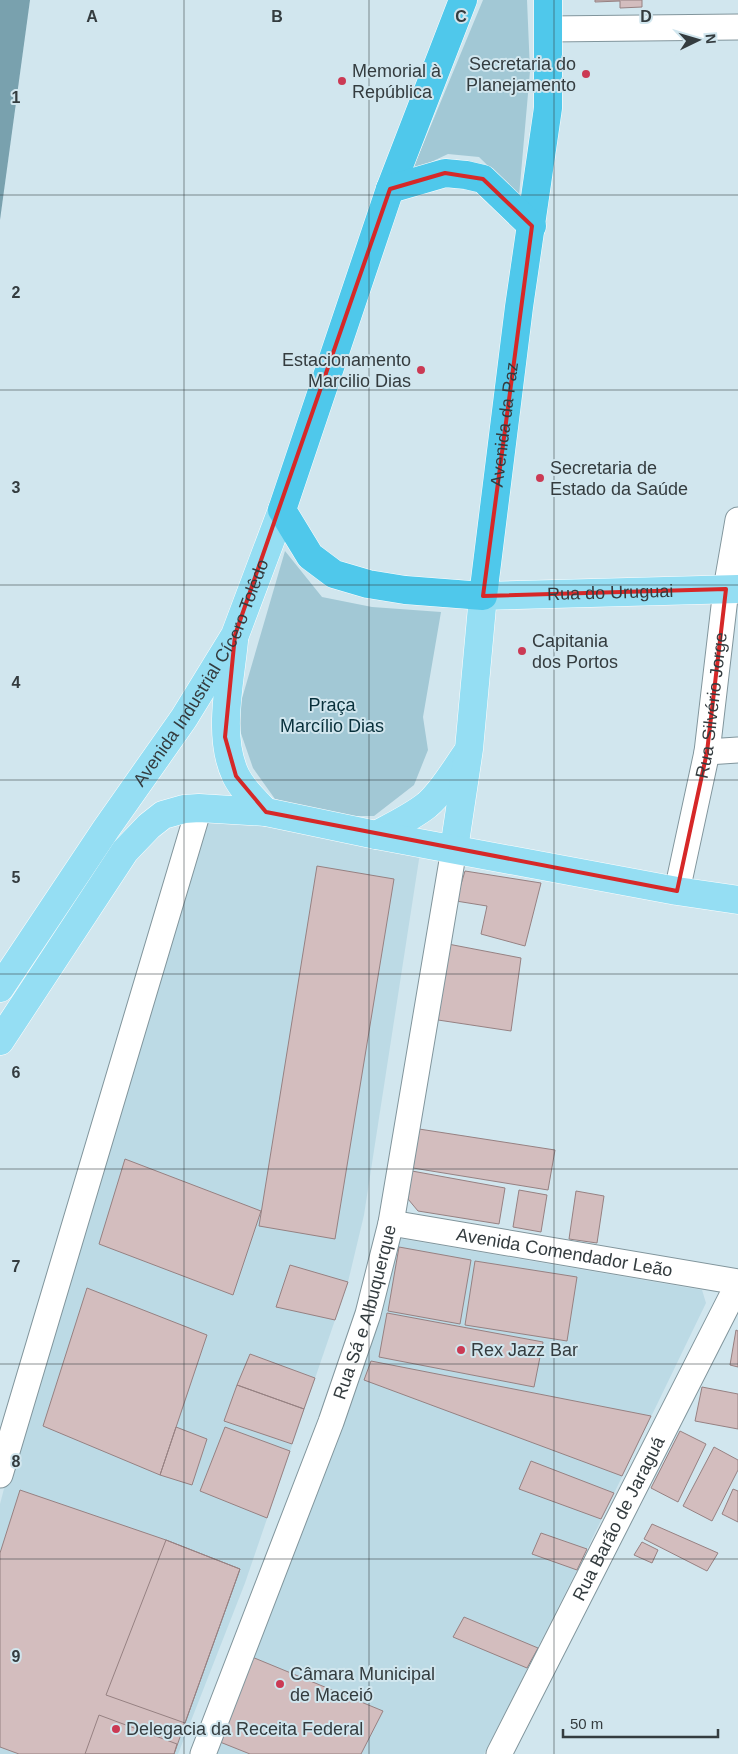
<svg xmlns="http://www.w3.org/2000/svg" width="738" height="1754" viewBox="0 0 738 1754" font-family="Arial,sans-serif">
<style>
.built{fill:#bcdae5}
.green{fill:#a2c8d5}
.water{fill:#79a1ae}
.building{fill:#d3bdbe;stroke:#968182}
.lines{fill:none;stroke-linecap:round;stroke-linejoin:round}
.minor-casing{stroke:#81959c;stroke-width:27}
.major-casing{stroke:#fff;stroke-width:29}
.highway-casing{stroke:#fff;stroke-width:29}
.minor{stroke:#fff;stroke-width:25}
.major{stroke:#95def3;stroke-width:28}
.highway{stroke:#4fc8eb;stroke-width:28}
.marked{fill:none;stroke:#d62828;stroke-width:4;stroke-linejoin:round}
.grid{fill:none;stroke:#343c3f;stroke-width:1;stroke-opacity:0.55}
.poi-dot{fill:#cb3a54;stroke:#d1e6ee;stroke-width:2}
.labels{text-anchor:middle;stroke-width:4;stroke-linejoin:round;paint-order:stroke}
.poi-label{font-size:18px;fill:#343c3f;stroke:#d1e6ee;text-anchor:start}
.street-label{font-size:18px;fill:#343c3f;stroke:#d1e6ee}
.park-label{font-size:18px;fill:#08303b;stroke:#d1e6ee}
.grid-label{font-size:16px;text-anchor:middle;font-weight:bold;fill:#343c3f;stroke:#d1e6ee;stroke-width:4;stroke-linejoin:round;paint-order:stroke}
</style>
<rect width="100%" height="100%" fill="#d1e6ee"/>
<!-- built -->
<path class="built" d="M 211,814 L 420,853 L 364,1215 L 348,1282 L 245,1583 L 178,1754 L 0,1754 L 0,1504 L 38,1359 L 201,821 Z
M 391,1237 L 702,1290 L 706,1303 L 577,1570 L 484,1754 L 207,1754 Z"/>
<!-- green -->
<path class="green" d="M 483,0 L 527,0 L 530,71 L 519,196 L 479,157 L 448,154 L 412,171 Z
M 285,551 L 322,597 L 372,607 L 441,612 L 423,717 L 428,750 L 414,785 L 374,816 L 339,816 L 275,799 L 253,768 L 236,719 Z"/>
<!-- water -->
<path class="water" d="M 0,0 L 30,0 L 0,220 Z"/>
<!-- building -->
<path class="building" d="M 595,0 L 642,0 L 642,7 L 620,8 L 620,1 L 595,2 Z
M 317,866 L 394,879 L 335,1239 L 259,1226 Z
M 465,871 L 541,883 L 525,946 L 481,934 L 487,906 L 456,901 Z
M 448,944 L 521,958 L 511,1031 L 438,1020 Z
M 419,1129 L 555,1150 L 548,1190 L 413,1168 Z
M 125,1159 L 261,1211 L 233,1295 L 99,1244 Z
M 412,1171 L 505,1188 L 499,1224 L 418,1211 L 408,1199 Z
M 519,1190 L 547,1195 L 541,1232 L 513,1227 Z
M 576,1191 L 604,1196 L 597,1243 L 569,1239 Z
M 399,1247 L 471,1260 L 460,1324 L 388,1311 Z
M 475,1261 L 577,1277 L 567,1341 L 465,1325 Z
M 290,1265 L 348,1282 L 335,1320 L 276,1307 Z
M 87,1288 L 207,1335 L 160,1475 L 43,1426 Z
M 387,1313 L 543,1342 L 534,1387 L 379,1357 Z
M 736,1330 L 738,1331 L 738,1367 L 730,1365 Z
M 250,1354 L 315,1378 L 304,1409 L 237,1385 Z
M 371,1361 L 651,1416 L 622,1476 L 364,1380 Z
M 237,1385 L 304,1409 L 292,1444 L 224,1421 Z
M 702,1387 L 738,1394 L 738,1429 L 695,1421 Z
M 176,1427 L 207,1439 L 192,1485 L 160,1475 Z
M 225,1427 L 290,1451 L 267,1518 L 200,1491 Z
M 680,1431 L 706,1444 L 678,1502 L 651,1488 Z
M 714,1447 L 738,1460 L 738,1470 L 712,1521 L 683,1506 Z
M 531,1461 L 614,1493 L 601,1519 L 519,1489 Z
M 733,1489 L 738,1491 L 738,1522 L 722,1514 Z
M 20,1490 L 166,1540 L 240,1569 L 174,1754 L 19,1754 L 0,1747 L 0,1553 Z
M 652,1524 L 718,1553 L 707,1571 L 644,1539 Z
M 541,1533 L 587,1549 L 577,1570 L 532,1554 Z
M 166,1540 L 240,1569 L 185,1723 L 106,1695 Z
M 642,1542 L 658,1550 L 652,1563 L 634,1555 Z
M 464,1617 L 538,1648 L 527,1668 L 453,1637 Z
M 252,1657 L 383,1711 L 361,1754 L 250,1754 L 220,1742 Z
M 99,1715 L 177,1744 L 174,1754 L 85,1754 Z"/>
<g class="lines">
<!-- minor casing -->
<g class="minor-casing">
<g id="minor">
<path d="M 548,29 L 738,27"/>
<path d="M 707,752 L 738,750"/>
<path id="s1" d="M 677,891 L 707,752 L 726,589 L 738,520"/>
<path id="s2" d="M 391,1223 L 738,1282"/>
<path d="M 0,1475 L 199,808"/>
<path id="s3" d="M 203,1754 L 331,1422 L 368,1314 L 391,1223 L 454,849"/>
<path id="s4" d="M 499,1754 L 738,1284"/>
</g>
</g>
<!-- major casing -->
<g class="major-casing">
<g id="major">
<path d="M 234,641 C 230,683 217,737 236,776 C 243,790 255,801 266,812"/>
<path d="M 376,835 C 393,826 412,817 427,805 C 443,791 454,771 466,754"/>
<path id="s5" d="M 454,849 L 469,749 L 483,596 L 738,589"/>
<path id="s6" d="M 0,988 L 106,829 L 184,718 L 235,635 L 282,510"/>
<path d="M 0,1041 L 125,851 L 149,826 L 163,815 L 184,809 L 199,808 L 266,812 L 376,835 L 677,891 L 738,900"/>
</g>
</g>
<!-- highway casing -->
<g class="highway-casing">
<g id="highway">
<path id="s7" d="M 463,0 L 390,189 L 282,510 L 310,556 L 334,574 L 368,584 L 405,590 L 483,596 L 519,307 L 548,108 L 548,0"/>
<path d="M 390,189 L 445,173 L 466,175 L 483,179 L 532,226"/>
</g>
</g>
<!-- minor -->
<use href="#minor" class="minor"/>
<!-- major -->
<use href="#major" class="major"/>
<!-- highway -->
<use href="#highway" class="highway"/>
</g>
<!-- marked area -->
<path class="marked" d="M 445,173 L 483,179 L 532,226 L 483,596 L 726,589 L 707,752 L 677,891 L 266,812 L 236,776 L 225,737 L 235,635 L 390,189 Z"/>
<!-- grid -->
<path class="grid" d="M 184,0 L 184,1754M 369,0 L 369,1754M 554,0 L 554,1754M 0,195 L 738,195M 0,390 L 738,390M 0,585 L 738,585M 0,780 L 738,780M 0,974 L 738,974M 0,1169 L 738,1169M 0,1364 L 738,1364M 0,1559 L 738,1559"/>
<!-- markers -->
<g class="poi-dot">
<circle cx="586" cy="74" r="5"/>
<circle cx="342" cy="81" r="5"/>
<circle cx="421" cy="370" r="5"/>
<circle cx="540" cy="478" r="5"/>
<circle cx="522" cy="651" r="5"/>
<circle cx="461" cy="1350" r="5"/>
<circle cx="280" cy="1684" r="5"/>
<circle cx="116" cy="1729" r="5"/>
</g>
<g class="labels">
<!-- poi labels -->
<g class="poi-label">
<text x="576" y="70" text-anchor="end">Secretaria do<tspan x="576" dy="21">Planejamento</tspan></text>
<text x="352" y="77">Memorial à<tspan x="352" dy="21">República</tspan></text>
<text x="411" y="366" text-anchor="end">Estacionamento<tspan x="411" dy="21">Marcilio Dias</tspan></text>
<text x="550" y="474">Secretaria de<tspan x="550" dy="21">Estado da Saúde</tspan></text>
<text x="532" y="647">Capitania<tspan x="532" dy="21">dos Portos</tspan></text>
<text x="471" y="1356">Rex Jazz Bar</text>
<text x="290" y="1680">Câmara Municipal<tspan x="290" dy="21">de Maceió</tspan></text>
<text x="126" y="1735">Delegacia da Receita Federal</text>
</g>
<!-- street labels -->
<g class="street-label">
<text dy="6" stroke="none"><textPath href="#s7" startOffset="949">Avenida da Paz</textPath></text>
<text dy="6" stroke="none"><textPath href="#s5" startOffset="382">Rua do Uruguai</textPath></text>
<text dy="6" stroke="none"><textPath href="#s6" startOffset="375">Avenida Industrial Cícero Tolêdo</textPath></text>
<text dy="6" stroke="none"><textPath href="#s1" startOffset="189">Rua Silvério Jorge</textPath></text>
<text dy="6" stroke="none"><textPath href="#s2" startOffset="176">Avenida Comendador Leão</textPath></text>
<text dy="6" stroke="none"><textPath href="#s3" startOffset="471">Rua Sá e Albuquerque</textPath></text>
<text dy="6" stroke="none"><textPath href="#s4" startOffset="264">Rua Barão de Jaraguá</textPath></text>
</g>
<!-- park labels -->
<g class="park-label">
<text x="332" y="711">Praça<tspan x="332" dy="21">Marcílio Dias</tspan></text>
</g>
</g>
<g class="grid-label">
<text x="92" y="22">A</text>
<text x="277" y="22">B</text>
<text x="461" y="22">C</text>
<text x="646" y="22">D</text>
<text x="16" y="103">1</text>
<text x="16" y="298">2</text>
<text x="16" y="493">3</text>
<text x="16" y="688">4</text>
<text x="16" y="883">5</text>
<text x="16" y="1078">6</text>
<text x="16" y="1272">7</text>
<text x="16" y="1467">8</text>
<text x="16" y="1662">9</text>
</g>
<!-- north arrow -->
<g transform="translate(698 40) rotate(85)" stroke="#d1e6ee" stroke-width="4" paint-order="stroke">
<path d="M0-4L9 19L0 12L-9 19Z" fill="#343c3f"/>
<text y="-8" font-size="14" font-weight="bold" text-anchor="middle" fill="#343c3f">N</text>
</g>
<!-- scale -->
<path d="M563 1729v8h155v-8" fill="none" stroke="#343c3f" stroke-width="2.5"/>
<text x="570" y="1729" font-size="15" fill="#343c3f" stroke="#d1e6ee" stroke-width="4" paint-order="stroke">50 m</text>
</svg>
